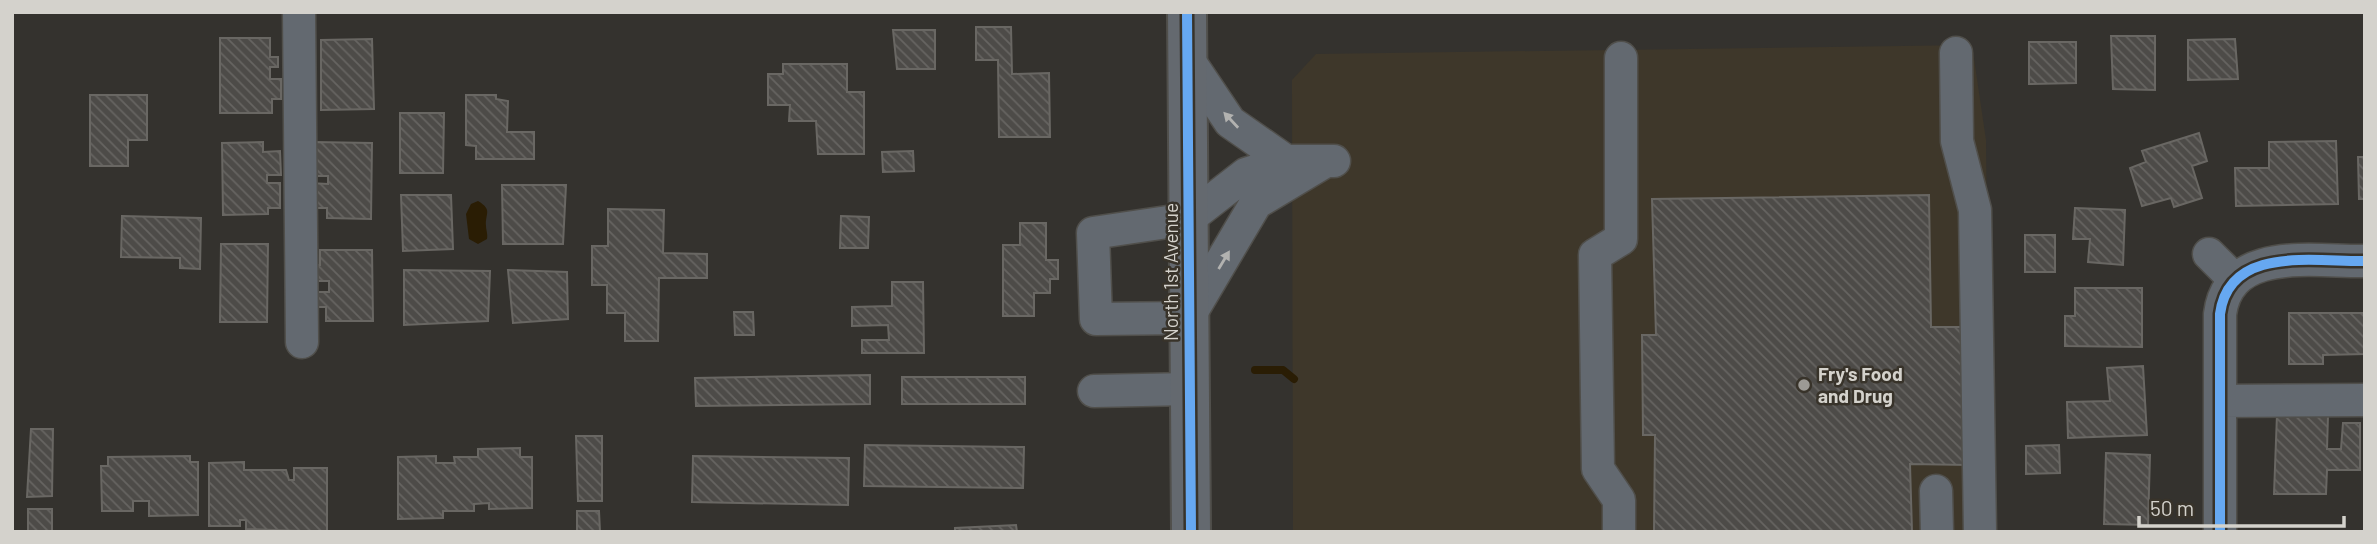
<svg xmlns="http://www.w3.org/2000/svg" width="2377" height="544" viewBox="0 0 2377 544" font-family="Barlow,sans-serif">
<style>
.built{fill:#3e372a}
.water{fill:#2a1d04}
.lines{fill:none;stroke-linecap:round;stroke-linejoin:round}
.stream{stroke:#2a1d04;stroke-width:8}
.building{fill:url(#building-back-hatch);stroke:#696763;stroke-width:2}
.minor-casing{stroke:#504f4b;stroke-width:35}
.major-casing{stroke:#504f4b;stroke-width:42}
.minor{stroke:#636970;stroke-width:32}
.major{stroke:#64696f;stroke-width:38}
.cycleway-casing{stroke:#38332a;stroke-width:15}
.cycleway{stroke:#66a8f1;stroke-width:10}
.oneway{fill:#b2b2b0}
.poi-dot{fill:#9c9a95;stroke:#38332a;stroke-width:2.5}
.labels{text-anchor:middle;stroke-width:5;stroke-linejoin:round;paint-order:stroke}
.street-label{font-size:19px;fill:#d4d2cc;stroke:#38332a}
.poi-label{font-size:19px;font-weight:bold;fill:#d4d2cc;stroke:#38332a;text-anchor:start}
</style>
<defs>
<pattern id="building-back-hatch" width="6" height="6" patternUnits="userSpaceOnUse" patternTransform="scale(1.75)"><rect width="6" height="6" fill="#4d4b48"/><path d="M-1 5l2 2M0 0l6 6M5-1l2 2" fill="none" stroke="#666461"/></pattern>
</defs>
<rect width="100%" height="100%" fill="#34322e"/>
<!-- built -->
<path class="built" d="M 1972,45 L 1986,140 L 1990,532 L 1293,532 L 1292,80 L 1316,54 Z"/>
<!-- water -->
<path class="water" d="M 478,201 C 493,210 485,213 486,226 C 486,230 488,234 487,239 L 478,244 L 469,239 L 466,214 L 471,204 Z"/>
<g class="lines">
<!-- stream -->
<path class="stream" d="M 1255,370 L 1283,370 L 1294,379"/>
</g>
<!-- building -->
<path class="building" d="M 976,27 L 1011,27 L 1012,74 L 1049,73 L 1050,137 L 999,137 L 998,60 L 976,60 Z
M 893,30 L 935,30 L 935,69 L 897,69 Z
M 2111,36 L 2155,36 L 2155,90 L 2113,89 Z
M 220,38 L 270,38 L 270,57 L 278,57 L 278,67 L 270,67 L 270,79 L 281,79 L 281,99 L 272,99 L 272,113 L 220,113 Z
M 372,39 L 374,109 L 321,110 L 321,40 Z
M 2235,39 L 2238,79 L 2188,80 L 2188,40 Z
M 2029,42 L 2076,42 L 2076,83 L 2029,84 Z
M 783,64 L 847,64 L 847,92 L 864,92 L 864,154 L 818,154 L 816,121 L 789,121 L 790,105 L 768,105 L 768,74 L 783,74 Z
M 90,95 L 147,95 L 147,140 L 128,140 L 128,166 L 90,166 Z
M 466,95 L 496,95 L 496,99 L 508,101 L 507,132 L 534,132 L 534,159 L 476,159 L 476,146 L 466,145 Z
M 400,113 L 444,113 L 443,173 L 400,173 Z
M 2199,133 L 2207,161 L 2192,166 L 2202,198 L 2174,207 L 2171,198 L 2142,206 L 2130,168 L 2146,162 L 2142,151 Z
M 2336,141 L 2338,204 L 2236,206 L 2235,168 L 2269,168 L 2269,142 Z
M 263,142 L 263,152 L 280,151 L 281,175 L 267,175 L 267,183 L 280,183 L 280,208 L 268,208 L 268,214 L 223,215 L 222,143 Z
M 313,142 L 372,143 L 371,219 L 327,218 L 327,208 L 309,208 L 310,183 L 328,184 L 328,176 L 313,176 Z
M 913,151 L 914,171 L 883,172 L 882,152 Z
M 2358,157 L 2365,157 L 2365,199 L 2359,199 Z
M 502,185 L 566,185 L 563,244 L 503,244 Z
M 401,195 L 451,195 L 453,249 L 403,251 Z
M 1929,195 L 1931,327 L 1964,327 L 1968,465 L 1910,464 L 1912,532 L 1654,532 L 1655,435 L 1643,435 L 1642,335 L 1656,335 L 1652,199 Z
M 2075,208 L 2125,210 L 2123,265 L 2088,262 L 2090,239 L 2073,239 Z
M 608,209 L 664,210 L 663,253 L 707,254 L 707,278 L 659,278 L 658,341 L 625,341 L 625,313 L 607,313 L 607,285 L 592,285 L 592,246 L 608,246 Z
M 122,216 L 201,218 L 200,269 L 180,268 L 180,258 L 121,257 Z
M 841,216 L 869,217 L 868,248 L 840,248 Z
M 1020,223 L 1046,223 L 1046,260 L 1058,260 L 1058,279 L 1050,279 L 1050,293 L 1034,293 L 1034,316 L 1003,316 L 1003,245 L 1020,245 Z
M 2025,235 L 2055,235 L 2055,272 L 2025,272 Z
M 221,244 L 268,244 L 267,322 L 220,322 Z
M 320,250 L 372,250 L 373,321 L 326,321 L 326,307 L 314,307 L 314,292 L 329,292 L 329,281 L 314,281 L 314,265 L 320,265 Z
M 404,270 L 490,271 L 488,321 L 404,325 Z
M 508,270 L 567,272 L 568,319 L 513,323 Z
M 892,282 L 923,282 L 924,353 L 862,353 L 862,340 L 889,340 L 888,325 L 852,326 L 852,307 L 892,306 Z
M 2075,288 L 2142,288 L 2142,347 L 2065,346 L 2065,316 L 2075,316 Z
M 734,312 L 753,312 L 754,335 L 735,335 Z
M 2289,313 L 2365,313 L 2365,354 L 2323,355 L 2323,364 L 2289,364 Z
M 2143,366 L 2147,435 L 2068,438 L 2067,402 L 2110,401 L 2107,368 Z
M 870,375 L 870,404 L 696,406 L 695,378 Z
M 902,377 L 1025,377 L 1025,404 L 902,404 Z
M 2277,414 L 2328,416 L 2327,449 L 2341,449 L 2343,423 L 2360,423 L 2360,470 L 2327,470 L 2326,494 L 2274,494 Z
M 31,429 L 53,429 L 52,496 L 27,497 Z
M 576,436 L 602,436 L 602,501 L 578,501 Z
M 865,445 L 1024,447 L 1023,488 L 864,486 Z
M 2059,445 L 2060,473 L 2026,474 L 2026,446 Z
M 520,448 L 520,457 L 532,457 L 532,508 L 489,509 L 489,503 L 474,504 L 474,511 L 443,511 L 443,518 L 398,519 L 398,457 L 436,456 L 436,463 L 455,463 L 454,457 L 478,457 L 478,449 Z
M 2106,453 L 2150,455 L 2148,525 L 2104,524 Z
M 190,456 L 190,462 L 198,462 L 198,515 L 149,516 L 149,501 L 133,501 L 133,511 L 102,511 L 101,466 L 108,466 L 108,457 Z
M 693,456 L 849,458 L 848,505 L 692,502 Z
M 244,462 L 244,470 L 286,470 L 289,480 L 294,480 L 294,468 L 327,468 L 327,532 L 246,529 L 246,520 L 240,520 L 240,526 L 209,526 L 209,463 Z
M 28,509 L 52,509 L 52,532 L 28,532 Z
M 577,511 L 599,511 L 600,532 L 577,532 Z
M 1016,525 L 1017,532 L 955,532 L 955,528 Z"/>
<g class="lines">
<!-- minor casing -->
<g class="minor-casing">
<path id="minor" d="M 299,12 L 302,342
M 1956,53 L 1957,141 L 1975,210 L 1980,532
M 1187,58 L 1230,122 L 1286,161
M 1326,161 L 1256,203 L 1188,318 L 1096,319 L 1093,233 L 1188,219 L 1246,174 L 1286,161 L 1334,161
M 2209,254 L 2234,279
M 1094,391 L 1189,389
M 2220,401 L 2365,400
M 1936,491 L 1937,532
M 1619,532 L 1619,500 L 1598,469 L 1595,255 L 1621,239 L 1621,58
M 2220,532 L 2220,314 C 2229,245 2314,262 2365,261"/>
</g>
<!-- major casing -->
<g class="major-casing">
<path id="major" d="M 1187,12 L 1191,532"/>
</g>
<!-- minor -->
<use href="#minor" class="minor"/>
<!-- major -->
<use href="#major" class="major"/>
<!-- cycleway casing -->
<g class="cycleway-casing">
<path id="cycleway" d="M 1187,12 L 1191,532
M 2220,532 L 2220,314 C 2229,245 2314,262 2365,261"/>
</g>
<!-- cycleway -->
<use href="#cycleway" class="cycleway"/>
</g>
<!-- one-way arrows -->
<defs><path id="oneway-solid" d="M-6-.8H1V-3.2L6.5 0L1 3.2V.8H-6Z" transform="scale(1.75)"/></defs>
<g class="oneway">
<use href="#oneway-solid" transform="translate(1231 120) rotate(-133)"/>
<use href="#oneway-solid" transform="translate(1224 260) rotate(-59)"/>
</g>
<!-- markers -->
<circle class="poi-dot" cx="1804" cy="385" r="7"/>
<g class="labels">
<!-- street labels -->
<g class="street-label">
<text transform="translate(1171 272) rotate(-90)" y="7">North 1st Avenue</text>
</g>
<!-- poi labels -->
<g class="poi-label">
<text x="1818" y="381">Fry's Food<tspan x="1818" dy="22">and Drug</tspan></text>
</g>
</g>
<!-- border -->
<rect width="2377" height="544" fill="none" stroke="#d4d2cc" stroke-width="28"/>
<!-- scale -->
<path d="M2139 516v10h205v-10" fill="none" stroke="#d4d2cc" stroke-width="3.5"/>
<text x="2150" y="516" font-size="21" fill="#d4d2cc" stroke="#38332a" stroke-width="5" paint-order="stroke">50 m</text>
</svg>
